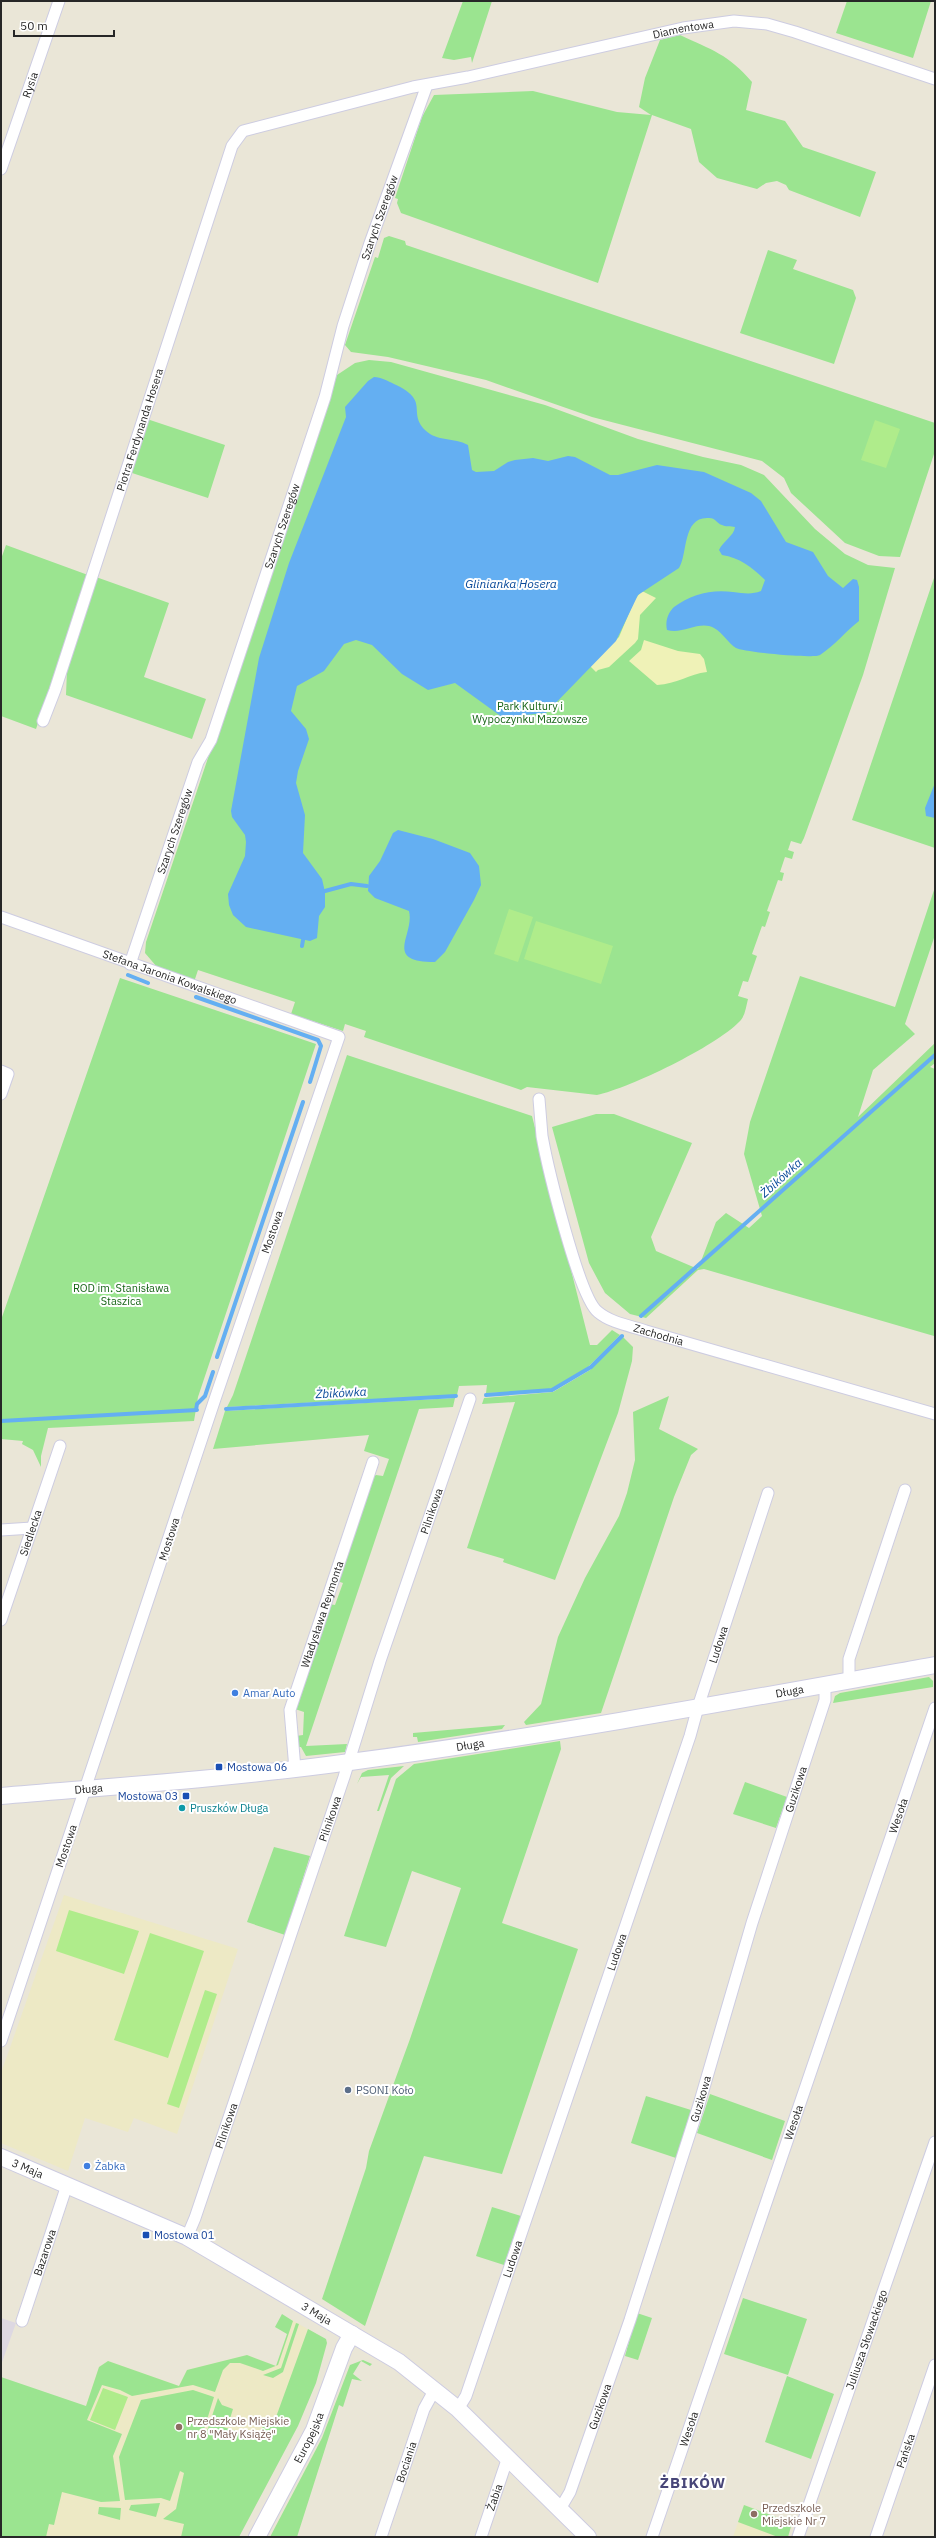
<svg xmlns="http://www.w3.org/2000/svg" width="936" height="2538" viewBox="0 0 936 2538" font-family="'IBM Plex Sans',sans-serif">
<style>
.industrial{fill:#ddd8e2}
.education{fill:#ede9c5}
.green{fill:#9be490}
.sand{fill:#eff2b7}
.pitch{fill:#afec8b}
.water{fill:#64aff2}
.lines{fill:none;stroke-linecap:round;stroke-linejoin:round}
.stream{stroke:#64aff2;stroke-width:4}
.street-casing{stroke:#cdcce1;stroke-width:13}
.secondary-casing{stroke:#cdcce1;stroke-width:18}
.street{stroke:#fff;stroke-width:11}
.secondary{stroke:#fff;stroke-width:16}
.shop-dot{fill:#3f7fe0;stroke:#fff;stroke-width:1.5}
.transit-dot{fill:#1a4fb4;stroke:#fff;stroke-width:1.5}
.culture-dot{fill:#0f9aa8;stroke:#fff;stroke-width:1.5}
.service-dot{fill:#5c6f8a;stroke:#fff;stroke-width:1.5}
.education-dot{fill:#8d6e63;stroke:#fff;stroke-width:1.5}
.labels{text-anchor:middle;stroke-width:4;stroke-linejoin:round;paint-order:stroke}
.street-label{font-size:11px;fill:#272727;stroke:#fff}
.park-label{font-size:11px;fill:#166416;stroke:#fff}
.shop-label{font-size:11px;fill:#366cbe;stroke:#fff;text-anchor:start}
.transit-label{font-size:11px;fill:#164399;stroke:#fff;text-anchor:start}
.culture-label{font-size:11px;fill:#0d838f;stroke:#fff;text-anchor:start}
.service-label{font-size:11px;fill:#4e5e75;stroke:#fff;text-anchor:start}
.education-label{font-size:11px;fill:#785e54;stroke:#fff;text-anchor:start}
.water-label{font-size:12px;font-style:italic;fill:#084999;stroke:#fff}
.district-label{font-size:15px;font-weight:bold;letter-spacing:1px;fill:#484678;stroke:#fff}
</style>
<rect width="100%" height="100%" fill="#eae6d7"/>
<!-- industrial -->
<path class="industrial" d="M 1,2318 L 16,2323 L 1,2365 Z"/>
<!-- education -->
<path class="education" d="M 64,1895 L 238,1949 L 177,2134 L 134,2118 L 128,2132 L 85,2118 L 68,2171 L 1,2143 L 1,2073 Z
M 292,2320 L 311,2331 L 287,2400 L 208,2537 L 41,2537 L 99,2367 L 108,2361 L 179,2386 L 187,2370 L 247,2355 L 276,2366 Z
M 744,2505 L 792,2523 L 788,2537 L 733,2537 Z"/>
<!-- green -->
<path class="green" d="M 463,1 L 492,1 L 472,63 L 471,57 L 454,60 L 442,58 Z
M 847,1 L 931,1 L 913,58 L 836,33 Z
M 680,35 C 712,50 728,54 752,82 L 746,110 L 785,121 L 803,147 L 876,172 L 860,217 L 789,190 L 786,185 L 777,181 L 766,183 L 757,189 L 717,178 L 699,162 L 691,129 L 652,115 L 598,283 L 401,213 L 397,203 L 398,199 L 395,198 L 422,117 L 434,95 L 533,91 L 617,112 L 651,115 L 639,107 L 645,78 L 660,40 Z
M 389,236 L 405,241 L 406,245 L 935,423 L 935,451 L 900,557 L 879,556 L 845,543 L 791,493 L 784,478 L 762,461 L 592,417 L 486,380 L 388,357 L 351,352 L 345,345 L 375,257 L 378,258 L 384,238 Z
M 768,250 L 797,260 L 793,269 L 853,290 L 856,298 L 834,364 L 740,333 Z
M 369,360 L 391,362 L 545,405 L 638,439 L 703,457 L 741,465 L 764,475 L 815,529 L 845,554 L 868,565 L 895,568 L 863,675 L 804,838 L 801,844 L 791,841 L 788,850 L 794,852 L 792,859 L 785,857 L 780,872 L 784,873 L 782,881 L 778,880 L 767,911 L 770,912 L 765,927 L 762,926 L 752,954 L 757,956 L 748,982 L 743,981 L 738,996 L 748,999 C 746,1007 745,1017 739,1022 C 716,1046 630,1088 597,1095 L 527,1087 L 521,1090 L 364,1037 L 366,1031 L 345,1024 L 343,1031 L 291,1014 L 295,1002 L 198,970 L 194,982 L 157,967 L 145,953 L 146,942 L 337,375 L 355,363 Z
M 147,419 L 225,445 L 208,498 L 129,472 Z
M 6,545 L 88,575 L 36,729 L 1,716 L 1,559 Z
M 935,575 L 935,848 L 852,820 Z
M 96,577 L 169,603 L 144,677 L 206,699 L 192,739 L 66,695 L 67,670 Z
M 935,887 L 935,935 L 905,1024 L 915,1034 L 873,1070 L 858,1117 L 935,1043 L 935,1063 L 930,1067 L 935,1069 L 934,1336 L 704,1269 L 698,1270 L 646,1318 L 630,1314 L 605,1293 L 589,1263 L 552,1127 L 596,1114 L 614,1114 L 692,1143 L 651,1237 L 656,1251 L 698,1269 L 716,1222 L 726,1213 L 749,1228 L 762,1216 L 744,1154 L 750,1122 L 800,976 L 895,1007 Z
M 120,978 L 316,1044 L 198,1397 L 194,1421 L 48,1428 L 41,1456 L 41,1467 L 33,1450 L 22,1444 L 23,1441 L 1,1439 L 1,1320 Z
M 347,1055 L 532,1116 L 590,1345 L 597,1345 L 612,1330 L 620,1335 C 601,1354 578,1382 550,1389 C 530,1393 507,1392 486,1393 L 487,1385 L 459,1386 L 457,1395 L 227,1407 L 233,1395 Z
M 623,1337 L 633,1347 L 632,1361 L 618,1413 L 555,1580 L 503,1562 L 504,1559 L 467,1548 L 515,1402 L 482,1404 L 484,1398 L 553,1392 L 590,1370 Z
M 669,1396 L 659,1429 L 698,1449 L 691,1455 L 674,1497 L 601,1713 L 526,1725 L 524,1722 L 541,1704 L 558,1637 L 585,1578 L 619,1516 L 627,1493 L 635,1460 L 633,1412 Z
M 455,1398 L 453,1407 L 419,1409 L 306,1746 L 347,1744 L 345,1752 L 306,1756 L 301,1747 L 297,1747 L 296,1736 L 303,1735 L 304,1712 L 295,1709 L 329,1604 L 335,1605 L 343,1583 L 337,1581 L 372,1477 L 376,1475 L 383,1476 L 389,1459 L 364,1451 L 369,1435 L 213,1449 L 225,1411 Z
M 929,1677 L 933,1681 L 933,1687 L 833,1703 L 835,1696 L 840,1693 Z
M 505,1725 L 502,1729 L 418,1742 L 417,1737 L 413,1737 L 413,1733 Z
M 560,1741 L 561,1749 L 502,1923 L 578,1949 L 502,2174 L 424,2156 L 365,2326 L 322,2299 L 366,2168 L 369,2151 L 410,2039 L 461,1888 L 412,1871 L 386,1947 L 344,1936 L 396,1779 L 414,1764 Z
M 404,1766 L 391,1778 L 379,1811 L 377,1811 L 389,1775 L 361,1777 L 357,1784 L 362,1773 L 368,1770 Z
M 745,1782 L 787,1797 L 776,1828 L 733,1814 Z
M 274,1847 L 310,1856 L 285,1935 L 247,1922 Z
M 710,2094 L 785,2121 L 772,2160 L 697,2133 Z
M 646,2096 L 691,2110 L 676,2158 L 631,2143 Z
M 492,2207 L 521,2216 L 504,2265 L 476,2256 Z
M 743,2298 L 807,2319 L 788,2375 L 724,2354 Z
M 637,2313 L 652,2318 L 638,2360 L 625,2356 Z
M 282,2314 L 293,2321 L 278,2365 L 263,2371 L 240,2363 L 230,2363 L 223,2370 L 215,2392 L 193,2385 L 132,2396 L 120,2390 L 102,2385 L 87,2420 L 122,2434 L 113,2456 L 120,2501 L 101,2502 L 62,2492 L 54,2525 L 49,2524 L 46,2537 L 1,2537 L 1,2377 L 86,2406 L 99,2367 L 108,2361 L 179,2386 L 187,2370 L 247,2355 L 276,2366 L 287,2334 L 275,2327 Z
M 296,2323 L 299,2324 L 283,2372 L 273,2378 L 263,2375 L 281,2368 Z
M 308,2329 L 326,2339 L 327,2343 L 316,2383 L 298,2426 L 239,2537 L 181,2537 L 184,2524 L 163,2519 L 176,2509 L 184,2473 L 180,2471 L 170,2501 L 161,2498 L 125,2500 L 119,2457 L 141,2400 L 193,2390 L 214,2397 L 202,2436 L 205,2436 L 210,2423 L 259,2438 L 265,2420 L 269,2421 L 276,2417 Z
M 363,2360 L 372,2364 L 370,2366 L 361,2361 L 353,2374 L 362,2381 L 352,2379 L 343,2407 L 339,2405 L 297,2537 L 270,2537 L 322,2438 L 350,2365 Z
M 787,2376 L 834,2394 L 811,2459 L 765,2442 Z
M 218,2398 L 222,2405 L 233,2409 L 228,2425 L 211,2419 Z
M 160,2503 L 156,2517 L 129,2510 L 131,2505 Z
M 744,2505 L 792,2523 L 788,2537 L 778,2537 L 738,2522 Z
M 99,2507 L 121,2508 L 120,2520 L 98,2514 Z"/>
<!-- sand -->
<path class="sand" d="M 642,591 L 656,598 L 640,615 L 638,639 L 635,643 L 609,667 L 598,670 L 596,672 L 590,666 L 619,637 L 635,599 Z
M 644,640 L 678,651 L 700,654 L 704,659 L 707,672 C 689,674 677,684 657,685 L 629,661 L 641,650 Z"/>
<!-- pitch -->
<path class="pitch" d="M 875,420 L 900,429 L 886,468 L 861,460 Z
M 509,909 L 533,917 L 518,962 L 494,954 Z
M 536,921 L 613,946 L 601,984 L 524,959 Z
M 69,1910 L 139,1931 L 124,1974 L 56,1951 Z
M 150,1933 L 204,1951 L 168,2058 L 114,2040 Z
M 205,1990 L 217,1994 L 179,2108 L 167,2104 Z
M 103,2388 L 128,2397 L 115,2430 L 90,2420 Z"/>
<!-- water -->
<path class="water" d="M 374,377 C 381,377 388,381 394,384 C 431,401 407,411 425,430 C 437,442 454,437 468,445 L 472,470 L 476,472 L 494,471 L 508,462 L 515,460 L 533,458 L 548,461 L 568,456 L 575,457 L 610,475 L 618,475 L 657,465 L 704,472 L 751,493 L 761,501 L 786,542 L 813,552 L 828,576 L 843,588 L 853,579 L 857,580 L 859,587 L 859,621 C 846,631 834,646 820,655 C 814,659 743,652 736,648 C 728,643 723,633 714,628 C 699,620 683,635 667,630 C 665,621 668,613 674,607 C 691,594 712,589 733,592 C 743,593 751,595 761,591 L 765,580 C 752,567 740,558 722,555 L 719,550 C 723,541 734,536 735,527 C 731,526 725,527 722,525 C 716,523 716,518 709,518 C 682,516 688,554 679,568 L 638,595 L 616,641 L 546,713 L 502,717 L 455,683 L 428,690 L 402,674 L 372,645 L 356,640 L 344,644 L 324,671 L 297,686 L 291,711 L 306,729 L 309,739 L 298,771 L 296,783 L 305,815 L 303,853 L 322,879 L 325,892 L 325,907 L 319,916 L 317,938 L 310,941 L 246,927 L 233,915 L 229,905 L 228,894 L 245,856 L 246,842 L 245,835 L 232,817 L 231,811 L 259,658 L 289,563 L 346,417 L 345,407 L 368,381 Z
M 935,783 L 935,818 L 926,816 L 925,808 Z
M 398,830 L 433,839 L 470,853 L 479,866 L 481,885 L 474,900 L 445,952 L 435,962 C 382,962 415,935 409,911 L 375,898 L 368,891 L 369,876 L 380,861 L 393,833 Z"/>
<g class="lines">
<!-- stream -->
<path class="stream" d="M 325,891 L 351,884 L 367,886
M 302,946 L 303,940
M 128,975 L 148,983
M 196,997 L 318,1040 L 321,1046 L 310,1082
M 641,1316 L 935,1055
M 217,1357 L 303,1102
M 486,1395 L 552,1390 L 591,1367 L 622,1336
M 226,1409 L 456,1396
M 196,1410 L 197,1404 L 205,1396 L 213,1372
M 1,1421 L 197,1410"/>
<!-- street casing -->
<g class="street-casing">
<g id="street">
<path id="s1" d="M 1,169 L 59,1"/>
<path id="s2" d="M 43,721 L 55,690 L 232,146 L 243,131 L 413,87 L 468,77 L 683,28 L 734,21 L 767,24 L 795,32 L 935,79"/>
<path id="s3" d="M 1,917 L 339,1037 L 215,1399 L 1,2041"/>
<path id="s4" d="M 130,964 L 198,762 L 211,740 L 325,397 L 343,326 L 370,243 L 427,85"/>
<path d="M 1,1071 L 8,1074 L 1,1094"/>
<path id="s5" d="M 539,1099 C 540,1111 541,1124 542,1136 C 547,1164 579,1298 598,1312 C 611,1323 631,1326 646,1331 L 935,1414"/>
<path d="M 1,1530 L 32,1528"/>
<path id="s6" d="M 1,1620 L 60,1446"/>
<path d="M 849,1681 L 849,1659 L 905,1490"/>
<path id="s7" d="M 295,1769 L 290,1710 L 373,1462"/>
<path id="s8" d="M 187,2237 L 195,2218 L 344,1777 L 380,1661 L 470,1399"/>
<path id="s9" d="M 22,2321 L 67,2185"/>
<path id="s10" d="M 458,2409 L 466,2396 L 690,1736 L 698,1707 L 768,1493"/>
<path id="s11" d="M 560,2509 L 570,2492 L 630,2320 L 698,2108 L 752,1923 L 825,1700 L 825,1685"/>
<path id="s12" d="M 381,2537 L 424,2409 L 435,2389"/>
<path id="s13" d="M 481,2537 L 508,2457"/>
<path id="s14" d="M 652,2537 L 935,1708"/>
<path id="s15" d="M 798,2537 L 935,2142"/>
<path id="s16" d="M 876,2537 L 935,2365"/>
</g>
</g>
<!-- secondary casing -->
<g class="secondary-casing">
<g id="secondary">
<path id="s17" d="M 1,1796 C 117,1786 234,1778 350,1762 C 546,1736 741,1700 935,1665"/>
<path id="s18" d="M 1,2157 L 187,2237 L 399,2362 L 458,2409 L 588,2537"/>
<path id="s19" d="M 257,2537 L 314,2430 L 344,2348 L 352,2334"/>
</g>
</g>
<!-- street -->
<use href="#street" class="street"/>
<!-- secondary -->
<use href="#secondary" class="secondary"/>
</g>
<!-- markers -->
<g class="shop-dot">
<circle cx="235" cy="1693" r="4"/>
<circle cx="87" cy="2166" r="4"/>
</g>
<g class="transit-dot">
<rect x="215" y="1763" width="8" height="8" rx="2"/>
<rect x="182" y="1792" width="8" height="8" rx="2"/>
<rect x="142" y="2231" width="8" height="8" rx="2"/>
</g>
<circle class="culture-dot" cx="182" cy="1808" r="4"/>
<circle class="service-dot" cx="348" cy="2090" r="4"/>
<g class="education-dot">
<circle cx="179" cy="2427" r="4"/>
<circle cx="754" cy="2514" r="4"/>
</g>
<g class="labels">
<!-- street labels -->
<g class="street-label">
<text dy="4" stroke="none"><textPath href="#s2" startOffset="1076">Diamentowa</textPath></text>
<text dy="4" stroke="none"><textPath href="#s1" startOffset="89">Rysia</textPath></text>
<text dy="4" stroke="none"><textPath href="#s4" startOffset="788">Szarych Szeregów</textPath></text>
<text dy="4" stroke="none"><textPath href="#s2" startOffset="307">Piotra Ferdynanda Hosera</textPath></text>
<text dy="4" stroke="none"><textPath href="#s4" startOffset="464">Szarych Szeregów</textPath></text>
<text dy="4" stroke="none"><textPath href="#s4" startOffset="140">Szarych Szeregów</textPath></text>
<text dy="4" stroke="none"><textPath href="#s3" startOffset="179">Stefana Jaronia Kowalskiego</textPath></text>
<text transform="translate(272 1232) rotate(-71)" y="4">Mostowa</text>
<text dy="4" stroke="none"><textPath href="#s5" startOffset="288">Zachodnia</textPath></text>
<text dy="4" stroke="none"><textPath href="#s8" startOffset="766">Pilnikowa</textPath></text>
<text dy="4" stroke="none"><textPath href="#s6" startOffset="92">Siedlecka</textPath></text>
<text transform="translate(169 1539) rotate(-72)" y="4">Mostowa</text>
<text dy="4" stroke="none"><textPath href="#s7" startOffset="160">Władysława Reymonta</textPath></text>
<text dy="4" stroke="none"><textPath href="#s10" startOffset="808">Ludowa</textPath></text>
<text dy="4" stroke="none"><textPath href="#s17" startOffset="796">Długa</textPath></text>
<text dy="4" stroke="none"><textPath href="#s17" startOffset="472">Długa</textPath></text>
<text dy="4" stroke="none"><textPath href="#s17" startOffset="88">Długa</textPath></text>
<text dy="4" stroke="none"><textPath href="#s11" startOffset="758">Guzikowa</textPath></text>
<text dy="4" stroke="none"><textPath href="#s14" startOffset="762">Wesoła</textPath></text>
<text dy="4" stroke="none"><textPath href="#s8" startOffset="442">Pilnikowa</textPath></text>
<text transform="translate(66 1846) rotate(-71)" y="4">Mostowa</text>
<text dy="4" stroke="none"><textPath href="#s10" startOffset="484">Ludowa</textPath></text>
<text dy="4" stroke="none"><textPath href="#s11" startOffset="434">Guzikowa</textPath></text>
<text dy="4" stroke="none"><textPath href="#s14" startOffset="438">Wesoła</textPath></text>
<text dy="4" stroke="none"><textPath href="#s8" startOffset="118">Pilnikowa</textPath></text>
<text dy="4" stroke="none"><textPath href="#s18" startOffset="29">3 Maja</textPath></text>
<text dy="4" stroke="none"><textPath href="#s9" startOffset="72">Bazarowa</textPath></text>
<text dy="4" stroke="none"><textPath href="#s10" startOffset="160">Ludowa</textPath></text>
<text dy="4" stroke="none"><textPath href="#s18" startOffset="353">3 Maja</textPath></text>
<text dy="4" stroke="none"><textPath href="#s15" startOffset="209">Juliusza Słowackiego</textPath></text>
<text dy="4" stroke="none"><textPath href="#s11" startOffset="110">Guzikowa</textPath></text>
<text dy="4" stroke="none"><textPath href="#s14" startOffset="114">Wesoła</textPath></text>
<text dy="4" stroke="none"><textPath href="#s19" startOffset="112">Europejska</textPath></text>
<text dy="4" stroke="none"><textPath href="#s16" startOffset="91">Pańska</textPath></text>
<text dy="4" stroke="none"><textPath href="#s12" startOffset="79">Bociania</textPath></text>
<text dy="4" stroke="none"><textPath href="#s13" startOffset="42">Żabia</textPath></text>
</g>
<!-- park labels -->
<g class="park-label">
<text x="530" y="710">Park Kultury i<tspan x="530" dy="13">Wypoczynku Mazowsze</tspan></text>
<text x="121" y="1292">ROD im. Stanisława<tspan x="121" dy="13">Staszica</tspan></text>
</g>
<!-- shop labels -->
<g class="shop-label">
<text x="243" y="1697">Amar Auto</text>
<text x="95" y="2170">Żabka</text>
</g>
<!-- transit labels -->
<g class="transit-label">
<text x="227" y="1771">Mostowa 06</text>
<text x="178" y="1800" text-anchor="end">Mostowa 03</text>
<text x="154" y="2239">Mostowa 01</text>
</g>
<!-- culture labels -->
<g class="culture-label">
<text x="190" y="1812">Pruszków Długa</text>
</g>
<!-- service labels -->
<g class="service-label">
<text x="356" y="2094">PSONI Koło</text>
</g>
<!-- education labels -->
<g class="education-label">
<text x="187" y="2425">Przedszkole Miejskie<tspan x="187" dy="13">nr 8 "Mały Książę"</tspan></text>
<text x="762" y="2512">Przedszkole<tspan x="762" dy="13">Miejskie Nr 7</tspan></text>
</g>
<!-- water labels -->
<g class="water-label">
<text x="511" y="588">Glinianka Hosera</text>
<text transform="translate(781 1178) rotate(-42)" y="4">Żbikówka</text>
<text transform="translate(341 1393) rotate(-3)" y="4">Żbikówka</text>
</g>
<!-- district labels -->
<g class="district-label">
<text x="693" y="2488">ŻBIKÓW</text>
</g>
</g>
<!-- border -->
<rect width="936" height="2538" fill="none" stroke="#272727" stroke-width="4"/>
<!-- scale -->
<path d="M14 30v6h100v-6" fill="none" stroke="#272727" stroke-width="2"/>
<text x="20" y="30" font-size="12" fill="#272727" stroke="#ffffff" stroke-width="3" paint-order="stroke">50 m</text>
</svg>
